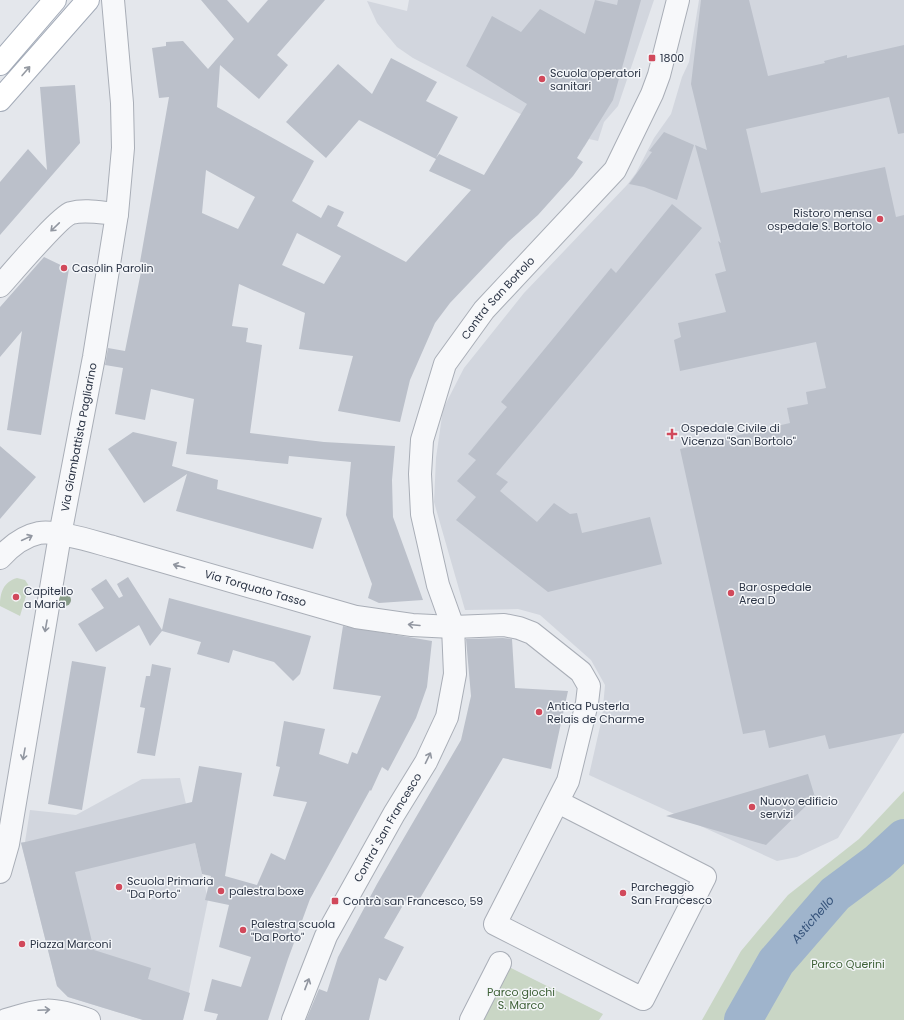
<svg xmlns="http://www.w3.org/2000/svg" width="904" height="1020" viewBox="0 0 904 1020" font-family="Poppins,sans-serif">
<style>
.built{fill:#d2d6de}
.green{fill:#c9d6c5}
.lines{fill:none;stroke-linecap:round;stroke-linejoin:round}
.river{stroke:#9fb4cc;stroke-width:38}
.building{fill:#bbc0ca;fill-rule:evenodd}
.minor-casing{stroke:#a9aeb7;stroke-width:24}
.major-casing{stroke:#a3abb8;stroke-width:24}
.minor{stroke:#f7f8fa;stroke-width:22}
.major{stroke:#fff;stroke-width:22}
.tree{fill:#899d89}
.oneway{stroke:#959aa2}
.oneway2{stroke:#9196a0}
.poi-dot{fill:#d1495b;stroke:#f4f6f9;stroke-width:1.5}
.labels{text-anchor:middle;stroke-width:3;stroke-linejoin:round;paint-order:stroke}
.poi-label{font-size:11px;fill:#2b3445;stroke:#f4f6f9;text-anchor:start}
.street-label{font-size:11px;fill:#2b3445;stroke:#f4f6f9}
.park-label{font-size:11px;fill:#3f6138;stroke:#f4f6f9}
.water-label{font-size:12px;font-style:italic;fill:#34527a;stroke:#f4f6f9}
</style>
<rect width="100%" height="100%" fill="#e4e7ec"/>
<!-- built -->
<path class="built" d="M 409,0 L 654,0 L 618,106 L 604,122 L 598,141 L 589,139 L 584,147 L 413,58 L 397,47 L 377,23 L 367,1 L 407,11 Z
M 699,0 L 904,0 L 904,731 L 838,838 L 797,857 L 777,861 L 589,775 L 602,718 L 605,685 L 591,660 L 540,615 L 518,609 L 465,610 L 434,502 L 436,458 L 443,409 L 464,368 L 524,293 L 627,185 L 636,173 L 654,138 L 671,114 L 682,77 L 689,62 Z
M 180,778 L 208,900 L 183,1020 L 143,1020 L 68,997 L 57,986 L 21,842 L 25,842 L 30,810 L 76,815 L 142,779 Z"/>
<!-- green -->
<path class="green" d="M 17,578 L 25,580 L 29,586 L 20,616 L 0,606 C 0,593 3,582 17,578 Z
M 904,791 L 904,1020 L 702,1020 L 741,951 L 788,895 L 859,839 Z
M 509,967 L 603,1014 L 599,1020 L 483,1020 Z"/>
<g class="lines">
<!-- river -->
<path class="river" id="s1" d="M 743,1020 L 776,962 L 835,894 L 878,862 L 904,838"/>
</g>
<!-- building -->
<path class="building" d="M 201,0 L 227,0 L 248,23 L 268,0 L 325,0 L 277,55 L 288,65 L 259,99 L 220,65 L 217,107 L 314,161 L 292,201 L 321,218 L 328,205 L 344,212 L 337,226 L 406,262 L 471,190 L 429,171 L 436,159 L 359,120 L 326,158 L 286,122 L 338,64 L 372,94 L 391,58 L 437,82 L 426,101 L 458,117 L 436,158 L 439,154 L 484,175 L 527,104 L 466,66 L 492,16 L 521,32 L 540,9 L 585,34 L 595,0 L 617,5 L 618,0 L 641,0 L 613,100 L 577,158 L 583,162 L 573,176 L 538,215 L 508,242 L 450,303 L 435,323 L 410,380 L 400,422 L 338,411 L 353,356 L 299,349 L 305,313 L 239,284 L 232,326 L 248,328 L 246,342 L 262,345 L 250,433 L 324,442 L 395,446 L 392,480 L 393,517 L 423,600 L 379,603 L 368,598 L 372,584 L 346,515 L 351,462 L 289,456 L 288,464 L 186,454 L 194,399 L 151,389 L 145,420 L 115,414 L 123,368 L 105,365 L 108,348 L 125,351 L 143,262 L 140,262 L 169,97 L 159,98 L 152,48 L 166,46 L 166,42 L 183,41 L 208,69 L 234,39 ZM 206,170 L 255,197 L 238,229 L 202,213 ZM 297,233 L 341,256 L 324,284 L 282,265 Z
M 701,0 L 749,0 L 768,76 L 825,63 L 824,61 L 847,55 L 847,58 L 904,45 L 904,133 L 898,134 L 889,97 L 746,129 L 761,193 L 885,167 L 896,217 L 904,215 L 904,733 L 829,749 L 825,735 L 769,748 L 765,730 L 743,734 L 680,449 L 790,423 L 787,408 L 808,404 L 806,392 L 826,388 L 816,342 L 680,371 L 674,340 L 681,337 L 678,323 L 726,312 L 715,274 L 726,271 L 718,241 L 721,243 L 695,145 L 707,150 L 691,84 Z
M 75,85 L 80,143 L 0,235 L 0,182 L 28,149 L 47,170 L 40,87 Z
M 664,132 L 694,145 L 677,200 L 644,187 L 629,184 L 652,152 L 649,151 Z
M 672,204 L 702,228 L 496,474 L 508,482 L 500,491 L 537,522 L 554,503 L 570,514 L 577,513 L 582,533 L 650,517 L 662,564 L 548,592 L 456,520 L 476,497 L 457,481 L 476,460 L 468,454 L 507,407 L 501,402 L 611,268 L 616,273 Z
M 44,257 L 69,269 L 41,435 L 7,430 L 22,331 L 0,357 L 0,307 Z
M 133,432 L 177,442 L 172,466 L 218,480 L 217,489 L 322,518 L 313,549 L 176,511 L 187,474 L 144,503 L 108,449 Z
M 0,446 L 36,477 L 0,519 Z
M 128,577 L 162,630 L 169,598 L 311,636 L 300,674 L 293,681 L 274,662 L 233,650 L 229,663 L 197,654 L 201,642 L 162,631 L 150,646 L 139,625 L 96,652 L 78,624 L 104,608 L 91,589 L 106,579 L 119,598 L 123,596 L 117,584 Z
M 343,626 L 432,641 L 427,687 L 416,718 L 388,771 L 382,767 L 371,791 L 370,790 L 310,899 L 288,959 L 268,1020 L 216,1020 L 218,1014 L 204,1011 L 212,979 L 241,987 L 251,957 L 219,947 L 229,905 L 205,900 L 211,876 L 202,874 L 195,843 L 75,872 L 94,950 L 151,968 L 148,979 L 190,993 L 183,1020 L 143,1020 L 68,997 L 57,986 L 21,843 L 192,802 L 199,766 L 242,773 L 225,876 L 257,885 L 271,853 L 285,860 L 307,802 L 273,796 L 280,767 L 276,766 L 284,721 L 325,729 L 319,754 L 348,764 L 352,752 L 357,754 L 381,696 L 333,689 Z
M 503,638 L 512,639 L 515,688 L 568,691 L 551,769 L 503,758 L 416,905 L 406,900 L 384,938 L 404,947 L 386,981 L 379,978 L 369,1020 L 306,1020 L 319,989 L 327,992 L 338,957 L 377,884 L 461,740 L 471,696 L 466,639 Z
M 72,661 L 106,667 L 82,810 L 48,804 Z
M 152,664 L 171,668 L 155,756 L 137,753 L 145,708 L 140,707 L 146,676 L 150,676 Z
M 808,774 L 815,797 L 766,845 L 666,816 Z"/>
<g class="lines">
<!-- minor casing -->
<g class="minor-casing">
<g id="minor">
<path d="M 0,286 C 11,274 59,217 71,213 C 85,209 103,213 117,214"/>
<path id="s2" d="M 0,558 C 10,547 24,536 39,533 C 58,530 94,542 113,547 L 356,617 L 412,625 L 453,627 L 504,625 L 519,628 L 532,633 L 581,672 L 589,686 L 587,703 L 568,781 L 495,924 L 643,999 L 705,877 L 558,802"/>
<path id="s3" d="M 0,872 L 8,844 L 60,535 L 94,357 L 117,214 L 123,148 L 122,103 L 113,0"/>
<path d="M 6,1020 C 42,1008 52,1007 89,1020"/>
<path id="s4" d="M 293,1020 L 326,936 L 394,814 L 426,762 L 447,717 L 455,674 L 453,627 L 438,585 L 422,514 L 420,474 L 422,440 L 445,364 L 484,310 L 615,170 L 652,94 L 659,75 L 678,0"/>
<path d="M 471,1020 L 500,963"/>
</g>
</g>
<!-- major casing -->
<g class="major-casing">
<path id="major" d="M 0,64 L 55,0
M 0,100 L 88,0"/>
</g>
<!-- minor -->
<use href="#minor" class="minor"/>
<!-- major -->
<use href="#major" class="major"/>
</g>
<!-- trees -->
<circle class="tree" cx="65" cy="600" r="6"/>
<!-- one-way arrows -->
<defs><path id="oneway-shaft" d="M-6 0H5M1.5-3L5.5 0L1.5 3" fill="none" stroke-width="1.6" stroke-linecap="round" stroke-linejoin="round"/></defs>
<use class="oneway" href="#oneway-shaft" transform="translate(26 71) rotate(-49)"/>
<g class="oneway2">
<use href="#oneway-shaft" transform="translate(55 227) rotate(136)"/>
<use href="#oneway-shaft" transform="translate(27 538) rotate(-25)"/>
<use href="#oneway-shaft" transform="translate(179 566) rotate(-164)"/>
<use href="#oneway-shaft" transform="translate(414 625) rotate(-175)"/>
<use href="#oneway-shaft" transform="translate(46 626) rotate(100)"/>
<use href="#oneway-shaft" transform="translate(24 754) rotate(100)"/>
<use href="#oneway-shaft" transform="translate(428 758) rotate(-64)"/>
<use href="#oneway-shaft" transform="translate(307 984) rotate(-69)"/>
<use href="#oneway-shaft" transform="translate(44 1010) rotate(-3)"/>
</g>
<!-- markers -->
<g class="poi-dot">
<rect x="648" y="54" width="8" height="8" rx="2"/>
<circle cx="542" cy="79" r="4"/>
<circle cx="880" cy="219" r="4"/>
<circle cx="64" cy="268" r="4"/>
<path d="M670 428h4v4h4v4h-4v4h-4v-4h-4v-4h4z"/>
<circle cx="731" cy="593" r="4"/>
<circle cx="16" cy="597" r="4"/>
<circle cx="539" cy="712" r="4"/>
<circle cx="752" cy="807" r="4"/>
<circle cx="119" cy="887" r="4"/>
<circle cx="221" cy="891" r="4"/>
<circle cx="623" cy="893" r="4"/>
<rect x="331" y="897" width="8" height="8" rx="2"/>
<circle cx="243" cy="930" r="4"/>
<circle cx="22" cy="944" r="4"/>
</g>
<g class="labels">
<!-- poi labels -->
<g class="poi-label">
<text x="660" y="62">1800</text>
<text x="550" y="77">Scuola operatori<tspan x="550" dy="13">sanitari</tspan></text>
<text x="872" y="217" text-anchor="end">Ristoro mensa<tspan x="872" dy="13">ospedale S. Bortolo</tspan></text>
<text x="72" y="272">Casolin Parolin</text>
<text x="681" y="432">Ospedale Civile di<tspan x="681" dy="13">Vicenza "San Bortolo"</tspan></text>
<text x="739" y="591">Bar ospedale<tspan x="739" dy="13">Area D</tspan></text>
<text x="24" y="595">Capitello<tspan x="24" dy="13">a Maria</tspan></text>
<text x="547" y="710">Antica Pusterla<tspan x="547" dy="13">Relais de Charme</tspan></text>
<text x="760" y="805">Nuovo edificio<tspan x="760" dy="13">servizi</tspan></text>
<text x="127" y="885">Scuola Primaria<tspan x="127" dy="13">"Da Porto"</tspan></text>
<text x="631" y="891">Parcheggio<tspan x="631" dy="13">San Francesco</tspan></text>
<text x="229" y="895">palestra boxe</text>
<text x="343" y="905">Contrà san Francesco, 59</text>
<text x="251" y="928">Palestra scuola<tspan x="251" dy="13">"Da Porto"</tspan></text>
<text x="30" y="948">Piazza Marconi</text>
</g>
<!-- street labels -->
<g class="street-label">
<text dy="4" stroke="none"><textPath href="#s4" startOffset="787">Contra' San Bortolo</textPath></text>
<text dy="4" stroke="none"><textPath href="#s3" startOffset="442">Via Giambattista Pagliarino</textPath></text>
<text dy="4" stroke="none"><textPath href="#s2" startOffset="271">Via Torquato Tasso</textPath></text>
<text dy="4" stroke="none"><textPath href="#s4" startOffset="215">Contra' San Francesco</textPath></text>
</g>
<!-- park labels -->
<g class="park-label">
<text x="848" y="968">Parco Querini</text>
<text x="521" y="996">Parco giochi<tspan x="521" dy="13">S. Marco</tspan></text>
</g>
<!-- water labels -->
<g class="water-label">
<text dy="4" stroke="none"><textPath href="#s1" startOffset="123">Astichello</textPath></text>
</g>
</g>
</svg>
